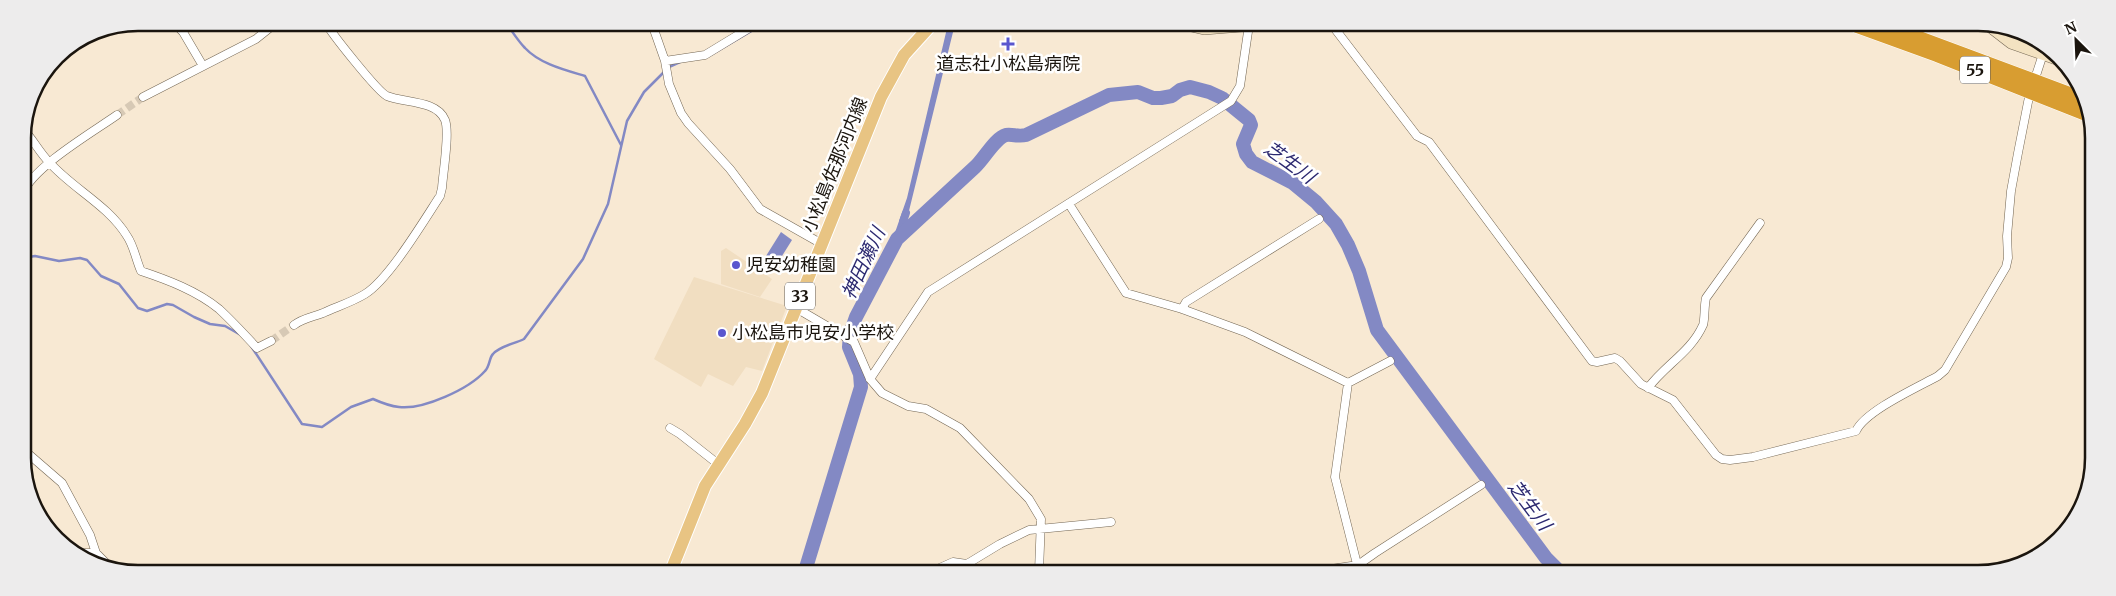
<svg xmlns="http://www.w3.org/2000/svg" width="2116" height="596" viewBox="0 0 2116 596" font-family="Merriweather,'Noto Sans JP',serif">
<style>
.built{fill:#f1dec1}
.water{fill:#8389c4}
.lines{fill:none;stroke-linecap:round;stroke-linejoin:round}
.stream{stroke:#8389c4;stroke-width:2.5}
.canal{stroke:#8389c4;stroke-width:8}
.river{stroke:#8389c4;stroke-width:14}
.street-tunnel{stroke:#d7c9b5;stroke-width:8;stroke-dasharray:8 4;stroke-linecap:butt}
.street-casing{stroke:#736653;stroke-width:9}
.secondary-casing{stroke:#736653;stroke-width:12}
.primary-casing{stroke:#fff;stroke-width:14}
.highway-casing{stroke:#fff;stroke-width:15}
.street{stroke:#fff;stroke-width:8}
.secondary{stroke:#f3e2c1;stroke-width:11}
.primary{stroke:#e8c483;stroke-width:12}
.highway{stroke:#d89d31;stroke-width:14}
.poi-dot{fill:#5956ce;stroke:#fff;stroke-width:2}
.labels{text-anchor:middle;stroke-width:5;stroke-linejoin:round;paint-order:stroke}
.shield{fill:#fff;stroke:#5f5b56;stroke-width:1}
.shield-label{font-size:16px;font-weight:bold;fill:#1b150e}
.poi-label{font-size:18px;fill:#1b150e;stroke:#fff;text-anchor:start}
.street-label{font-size:18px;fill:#1b150e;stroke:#fff}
.water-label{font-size:19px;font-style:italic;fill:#2c2970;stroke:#fff}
.rim{fill:none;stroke:#1b150e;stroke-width:2.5}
</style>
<rect width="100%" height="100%" fill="#f8e9d3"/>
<!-- built -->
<path class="built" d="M 726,248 L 772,279 L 760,297 L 721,284 L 721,251 Z
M 694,277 L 787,306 L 762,371 L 746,367 L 733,386 L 708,374 L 701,387 L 654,359 Z"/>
<!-- water -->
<path class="water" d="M 948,24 L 955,24 L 906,223 L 899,221 L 907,198 Z
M 781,232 L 792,240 L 777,264 L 766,256 Z"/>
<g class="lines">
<!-- stream -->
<path class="stream" d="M 506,23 C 512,31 518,41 525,48 C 540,64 565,70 585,76 L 621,145
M 709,56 L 760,26 L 774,24
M 669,67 L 680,62
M 23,258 L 35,256 L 59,261 L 80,258 L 87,260 L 101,276 L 119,284 L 138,308 L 147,311 L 167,304 L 173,305 L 194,317 L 210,324 L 225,326 L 239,334
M 251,346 L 302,424 L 322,427 L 351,407 L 373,399 C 382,403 390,406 399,407 C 423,410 469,389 485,371 C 490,366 489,358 493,354 C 500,346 514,344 524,339 L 583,259 L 608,204 L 627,121 L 644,92 L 665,71"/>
<!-- canal -->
<path class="canal" d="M 897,239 L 906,213"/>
<!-- river -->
<path class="river" d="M 805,571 L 861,387 L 860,374 L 849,347 L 850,334 L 856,317 L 897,239 L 975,167 C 984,159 995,138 1006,135 C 1013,134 1018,137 1026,135 L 1109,95 L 1138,92 L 1153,98 L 1161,98 L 1172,96 L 1180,90 L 1190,87 L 1209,92 L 1222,98 L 1249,120 L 1251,125 L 1243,144 L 1246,154 L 1252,162 L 1293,183 L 1316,202 L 1336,224 L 1348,245 L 1359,271 L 1377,330 L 1546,558 L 1560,572"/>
<!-- street-tunnel -->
<path class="street-tunnel" d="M 117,115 L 143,97
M 271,341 L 294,325"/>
<!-- street casing -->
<g class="street-casing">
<path id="street" d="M 174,23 L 183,32 L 203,66
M 652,24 L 665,61 L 669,84 L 681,113 L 688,123 L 730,169 L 760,209 L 822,244
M 1332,25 L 1417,136 L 1429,142 L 1592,361 L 1597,362 L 1615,358 L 1620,361 L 1641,384 L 1673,400 L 1716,455 L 1722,459 L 1730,460 L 1753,457 L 1856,431 C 1865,411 1918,387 1938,376 L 1945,370 L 2006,267 L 2008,258 L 2007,236 L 2011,191 L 2018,153 L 2029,97 L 2043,54 L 2038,44
M 665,61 L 705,55 L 756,24
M 143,97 L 256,39 L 276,23
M 23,129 C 33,139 39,152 49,162 C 73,189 108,205 127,236 C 134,246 136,260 141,271 C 168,280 197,291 219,309 C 232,321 245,335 257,348 L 271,341
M 23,193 C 33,167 93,132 117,115
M 1069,204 L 1126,293 L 1182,309 L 1245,332 L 1348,383
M 796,308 L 854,342 L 870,379 L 882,393 L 908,406 L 926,409 L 960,428 L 1029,499 L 1041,519 L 1039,571
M 1182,309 L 1186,302 L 1319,219
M 294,325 C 303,318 313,317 323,313 C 336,307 352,302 365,294 C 389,279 423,222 440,196 L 442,188 C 443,173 450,132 445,120 C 437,100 404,103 387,96 C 378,92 331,33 326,23
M 870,379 L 928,292 L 1231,101 L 1240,86 L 1249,25
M 1348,383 L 1335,477 L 1359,572
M 1348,383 L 1390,361
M 1648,388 C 1665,365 1691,352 1703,325 C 1705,320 1704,306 1706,298 L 1760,223
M 670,428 L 680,434 L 718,464
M 25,451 L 62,483 L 90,535 L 96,553
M 81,553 L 96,553 L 113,570
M 933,571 L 953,562 L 967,564 L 1000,544 L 1029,530 L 1111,522
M 1311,572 L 1358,565 L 1375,553 L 1481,485"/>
</g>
<!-- secondary casing -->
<g class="secondary-casing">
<path id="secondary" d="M 1187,25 L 1204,29 L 1254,25
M 1989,26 L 2011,43 L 2062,61"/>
</g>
<!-- primary casing -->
<g class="primary-casing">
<path id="primary" d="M 671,571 L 705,486 L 745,424 L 762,393 L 881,97 L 904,55 L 932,24"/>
</g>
<!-- highway casing -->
<g class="highway-casing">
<path id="highway" d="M 1857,26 L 1937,55 L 2091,116
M 1887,26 L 2083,99"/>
</g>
<!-- street -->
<use href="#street" class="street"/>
<!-- secondary -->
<use href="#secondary" class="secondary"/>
<!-- primary -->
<use href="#primary" class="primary"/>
<!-- highway -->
<use href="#highway" class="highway"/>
</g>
<!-- markers -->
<g class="poi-dot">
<path d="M1005.5 36.5h5v5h5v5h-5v5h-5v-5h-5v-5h5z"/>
<circle cx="736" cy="265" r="5"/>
<circle cx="722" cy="333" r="5"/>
</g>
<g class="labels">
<!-- shield labels -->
<g class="shield">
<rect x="1960" y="56.5" width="30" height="27" rx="4"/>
<rect x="785" y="282.5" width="30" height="27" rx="4"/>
</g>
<g class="shield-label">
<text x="1975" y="76">55</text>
<text x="800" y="302">33</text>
</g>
<!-- poi labels -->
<g class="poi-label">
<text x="1008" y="70" text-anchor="middle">道志社小松島病院</text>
<text x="746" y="271">児安幼稚園</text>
<text x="732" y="339">小松島市児安小学校</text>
</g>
<!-- street labels -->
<g class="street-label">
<text transform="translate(835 165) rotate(-68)" y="6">小松島佐那河内線</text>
</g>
<!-- water labels -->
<g class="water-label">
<text transform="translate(1290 162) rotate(36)" y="7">芝生川</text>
<text transform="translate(863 263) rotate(-65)" y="7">神田瀬川</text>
<text transform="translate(1530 505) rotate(53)" y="7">芝生川</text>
</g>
</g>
<!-- crop -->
<path d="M0 0H2116V596H0ZM138 31H1978A107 107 0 0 1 2085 138V458A107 107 0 0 1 1978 565H138A107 107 0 0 1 31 458V138A107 107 0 0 1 138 31Z" fill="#edecec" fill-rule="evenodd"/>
<path class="rim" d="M138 31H1978A107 107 0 0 1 2085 138V458A107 107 0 0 1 1978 565H138A107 107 0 0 1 31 458V138A107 107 0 0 1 138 31Z"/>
<!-- north arrow -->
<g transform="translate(2076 40) rotate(336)" stroke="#ffffff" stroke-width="4" paint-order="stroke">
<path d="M0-4L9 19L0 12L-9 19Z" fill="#1b150e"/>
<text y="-8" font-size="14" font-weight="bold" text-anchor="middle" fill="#1b150e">N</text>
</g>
</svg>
